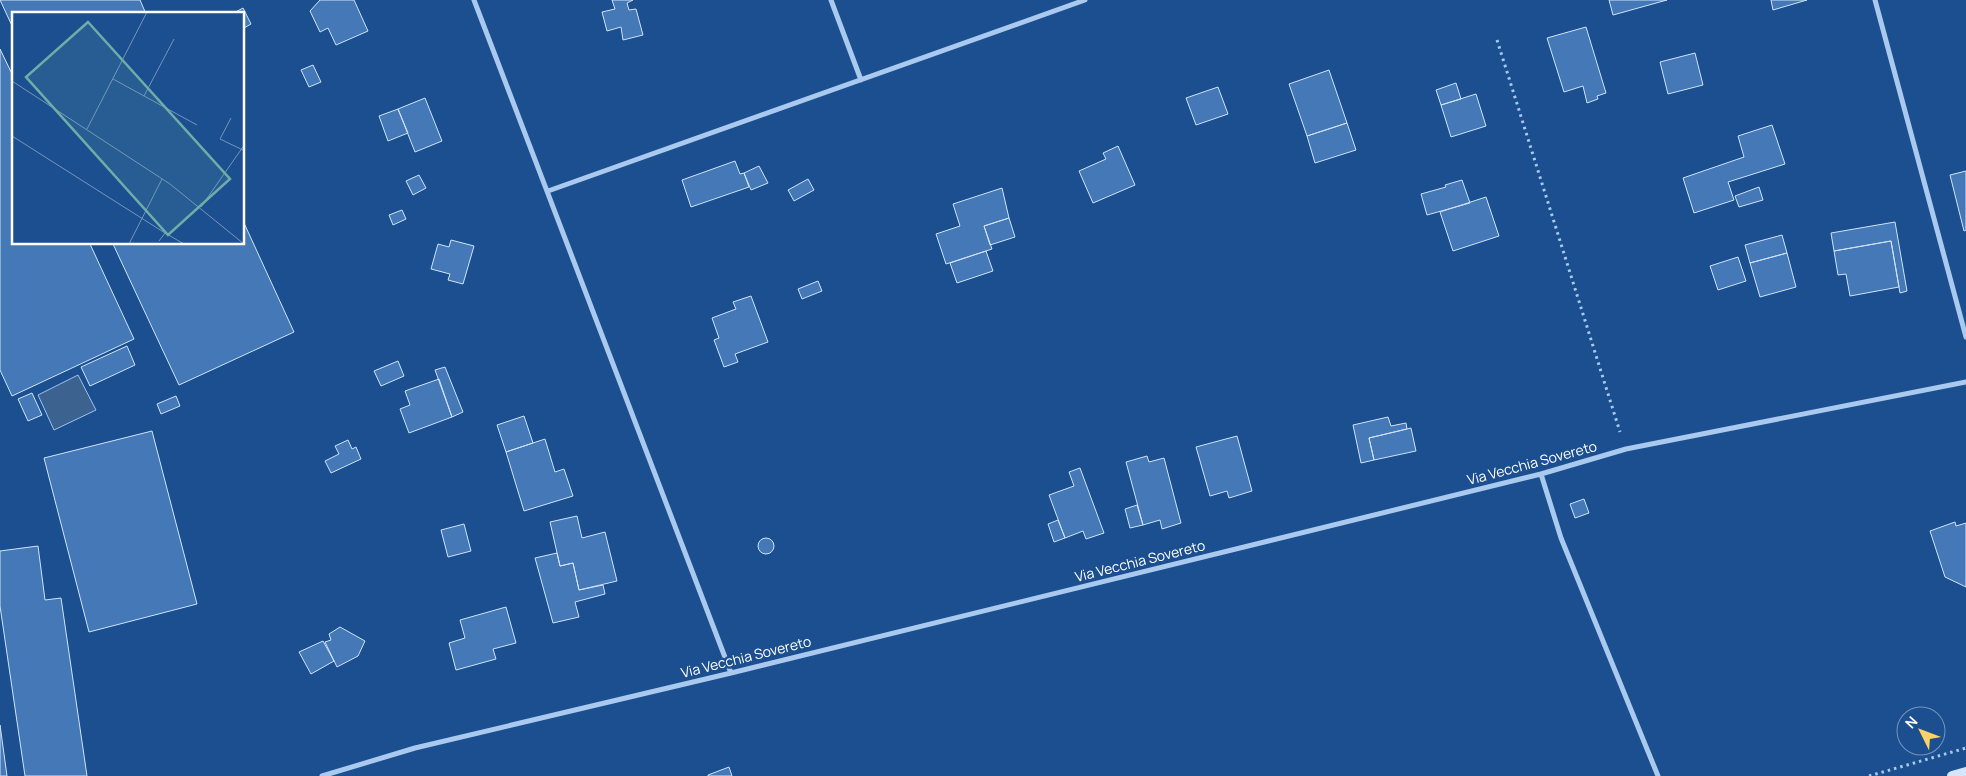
<svg xmlns="http://www.w3.org/2000/svg" width="1966" height="776" viewBox="0 0 1966 776" font-family="Manrope,sans-serif">
<style>
.water{fill:#3c6290;stroke:#9cc4f0}
.building{fill:#4478b7;stroke:#cfe3fa}
.lines{fill:none;stroke-linecap:round;stroke-linejoin:round}
.path{stroke:#a9c9ee;stroke-width:3;stroke-dasharray:2.5 4;stroke-linecap:butt}
.street{stroke:#a9c9ee;stroke-width:5}
.secondary{stroke:#d6e6fa;stroke-width:10}
.labels{text-anchor:middle;stroke-width:5;stroke-linejoin:round;paint-order:stroke}
.street-label{font-size:14px;fill:#fff;stroke:#1b4f8f}
.inset-road{fill:none;stroke:#7695bc;stroke-width:1}
.view{fill:#6fada8;fill-opacity:0.15;stroke:#6fada8;stroke-width:2.5}
.inset-edge{fill:none;stroke:#fff;stroke-width:2.5}
</style>
<rect width="100%" height="100%" fill="#1b4f8f"/>
<!-- water -->
<path class="water" d="M 78,375 L 96,410 L 54,430 L 38,395 Z"/>
<!-- building -->
<path class="building" d="M 0,0 L 140,0 L 146,14 L 14,14 L 14,30 Z
M 320,0 L 354,0 L 368,31 L 336,45 L 328,28 L 320,32 L 310,11 Z
M 612,0 L 633,0 L 627,3 L 629,10 L 636,9 L 643,35 L 623,40 L 621,27 L 607,31 L 602,12 L 615,9 Z
M 1609,0 L 1667,0 L 1613,15 Z
M 1771,0 L 1807,0 L 1773,10 Z
M 243,8 L 251,24 L 244,28 L 244,14 L 232,14 Z
M 1586,27 L 1606,93 L 1597,96 L 1598,99 L 1587,103 L 1583,86 L 1564,92 L 1547,38 Z
M 0,49 L 14,78 L 14,244 L 90,244 L 134,339 L 12,396 L 0,370 Z
M 1695,53 L 1703,85 L 1668,94 L 1660,62 Z
M 313,65 L 321,82 L 309,87 L 301,70 Z
M 1329,70 L 1347,123 L 1307,136 L 1289,84 Z
M 1456,83 L 1461,99 L 1441,105 L 1436,90 Z
M 1218,87 L 1228,114 L 1196,125 L 1186,98 Z
M 1476,94 L 1486,126 L 1451,137 L 1441,105 Z
M 425,98 L 442,141 L 415,152 L 398,109 Z
M 398,109 L 408,133 L 388,141 L 379,116 Z
M 1347,123 L 1356,150 L 1315,163 L 1307,136 Z
M 1772,125 L 1785,164 L 1728,182 L 1734,200 L 1694,213 L 1683,178 L 1744,157 L 1738,136 Z
M 1118,146 L 1135,185 L 1093,203 L 1079,171 L 1106,159 L 1103,153 Z
M 735,161 L 740,174 L 744,173 L 749,187 L 691,207 L 682,180 Z
M 759,166 L 768,183 L 751,190 L 744,173 Z
M 1966,171 L 1966,230 L 1964,231 L 1950,175 Z
M 419,175 L 426,188 L 413,195 L 406,181 Z
M 808,179 L 814,190 L 794,201 L 788,190 Z
M 1462,180 L 1470,203 L 1427,215 L 1421,194 L 1446,187 L 1445,185 Z
M 1759,187 L 1763,200 L 1739,207 L 1735,196 Z
M 1002,188 L 1009,218 L 984,226 L 992,249 L 946,264 L 936,234 L 960,226 L 953,204 Z
M 1486,197 L 1499,236 L 1453,251 L 1440,212 Z
M 402,210 L 406,219 L 393,225 L 389,215 Z
M 1009,218 L 1015,237 L 990,245 L 984,226 Z
M 1895,222 L 1907,291 L 1900,293 L 1891,241 L 1834,251 L 1831,233 Z
M 244,223 L 294,332 L 179,385 L 113,244 L 244,244 Z
M 1782,235 L 1787,253 L 1750,263 L 1745,245 Z
M 451,240 L 474,246 L 463,284 L 448,280 L 450,274 L 431,269 L 438,244 L 449,247 Z
M 1891,241 L 1899,287 L 1850,296 L 1846,274 L 1838,275 L 1834,251 Z
M 986,251 L 993,271 L 957,283 L 950,263 Z
M 1787,253 L 1796,287 L 1760,297 L 1750,263 Z
M 1738,257 L 1746,281 L 1718,290 L 1710,266 Z
M 818,281 L 822,291 L 802,299 L 798,289 Z
M 751,296 L 768,342 L 735,354 L 738,362 L 724,367 L 714,340 L 719,338 L 712,318 L 736,309 L 733,302 Z
M 127,346 L 135,365 L 90,386 L 81,367 Z
M 398,361 L 404,376 L 381,386 L 374,371 Z
M 445,367 L 463,412 L 452,417 L 435,370 Z
M 439,379 L 452,417 L 409,433 L 400,409 L 410,405 L 405,391 Z
M 32,393 L 42,415 L 28,421 L 18,399 Z
M 176,396 L 180,406 L 161,414 L 157,404 Z
M 524,416 L 533,443 L 506,452 L 497,425 Z
M 1388,417 L 1391,426 L 1406,423 L 1407,429 L 1369,438 L 1374,460 L 1361,463 L 1353,425 Z
M 1411,428 L 1416,451 L 1374,460 L 1369,438 Z
M 152,431 L 197,604 L 89,632 L 44,458 Z
M 1237,436 L 1252,491 L 1229,498 L 1227,491 L 1210,496 L 1196,447 Z
M 545,439 L 555,472 L 564,469 L 573,496 L 524,511 L 506,452 Z
M 348,440 L 352,449 L 356,447 L 361,459 L 331,473 L 325,461 L 339,454 L 335,446 Z
M 1147,456 L 1149,462 L 1164,458 L 1181,523 L 1162,529 L 1160,520 L 1143,525 L 1126,462 Z
M 1080,468 L 1104,533 L 1086,539 L 1083,531 L 1065,538 L 1049,495 L 1074,486 L 1069,472 Z
M 1584,499 L 1589,513 L 1575,518 L 1570,504 Z
M 1137,505 L 1143,525 L 1130,528 L 1125,509 Z
M 577,516 L 582,538 L 605,532 L 617,581 L 579,590 L 573,563 L 560,566 L 550,522 Z
M 1058,520 L 1065,538 L 1054,542 L 1048,524 Z
M 1955,522 L 1956,526 L 1966,523 L 1966,587 L 1945,577 L 1930,531 Z
M 464,524 L 471,551 L 448,557 L 441,530 Z
M758 546a8 8 0 1 1 16 0a8 8 0 1 1-16 0Z
M 38,546 L 45,600 L 61,598 L 87,776 L 25,776 L 0,606 L 0,551 Z
M 557,553 L 560,566 L 573,563 L 579,590 L 603,585 L 605,594 L 575,602 L 579,617 L 553,623 L 535,558 Z
M 506,607 L 516,643 L 493,649 L 496,659 L 456,670 L 449,643 L 465,638 L 460,620 Z
M 340,627 L 365,641 L 358,656 L 337,667 L 325,642 L 331,640 L 329,634 Z
M 323,641 L 334,661 L 311,674 L 299,652 Z
M 0,725 L 7,776 L 0,776 Z
M 729,767 L 732,776 L 708,776 L 708,775 Z"/>
<g class="lines">
<!-- path -->
<path class="path" d="M 1497,40 L 1620,432
M 1869,776 L 1966,748"/>
<!-- street -->
<path class="street" d="M 474,0 L 731,673
M 831,0 L 861,80
M 1875,0 L 1966,337
M 548,191 L 1085,0
M 1541,474 L 1561,538 L 1658,776
M 322,776 L 415,748 L 731,673 L 1541,474 L 1626,449 L 1966,382"/>
<!-- secondary -->
<path class="secondary" d="M 1952,776 L 1966,772"/>
</g>
<g class="labels">
<!-- street labels -->
<g class="street-label">
<text transform="translate(1532 463) rotate(-15)" y="5">Via Vecchia Sovereto</text>
<text transform="translate(1140 561) rotate(-14)" y="5">Via Vecchia Sovereto</text>
<text transform="translate(746 657) rotate(-14)" y="5">Via Vecchia Sovereto</text>
</g>
</g>
<!-- overview -->
<g transform="translate(12 12)">
<rect width="232" height="232" fill="#1b4f8f"/>
<path class="inset-road" d="M 101,67 L 185,113M 0,69 L 158,172 L 232,232M 132,84 L 162,27M 219,106 L 208,127 L 233,139M 75,117 L 135,0M 0,124 L 153,221 L 147,229M 189,195 L 233,132M 153,221 L 172,232M 117,232 L 150,167"/>
<path class="view" d="M 76,10 L 218,167 L 156,223 L 14,65 Z"/>
<rect width="232" height="232" class="inset-edge"/>
</g>
<!-- north arrow -->
<g transform="translate(1921 731) rotate(312)"><circle r="24" fill="#1b4f8f" stroke="#7695bc"/>
<path d="M0-4L9 19L0 12L-9 19Z" fill="#ffd166"/>
<text y="-8" font-size="14" font-weight="bold" text-anchor="middle" fill="#ffffff">N</text>
</g>
</svg>
